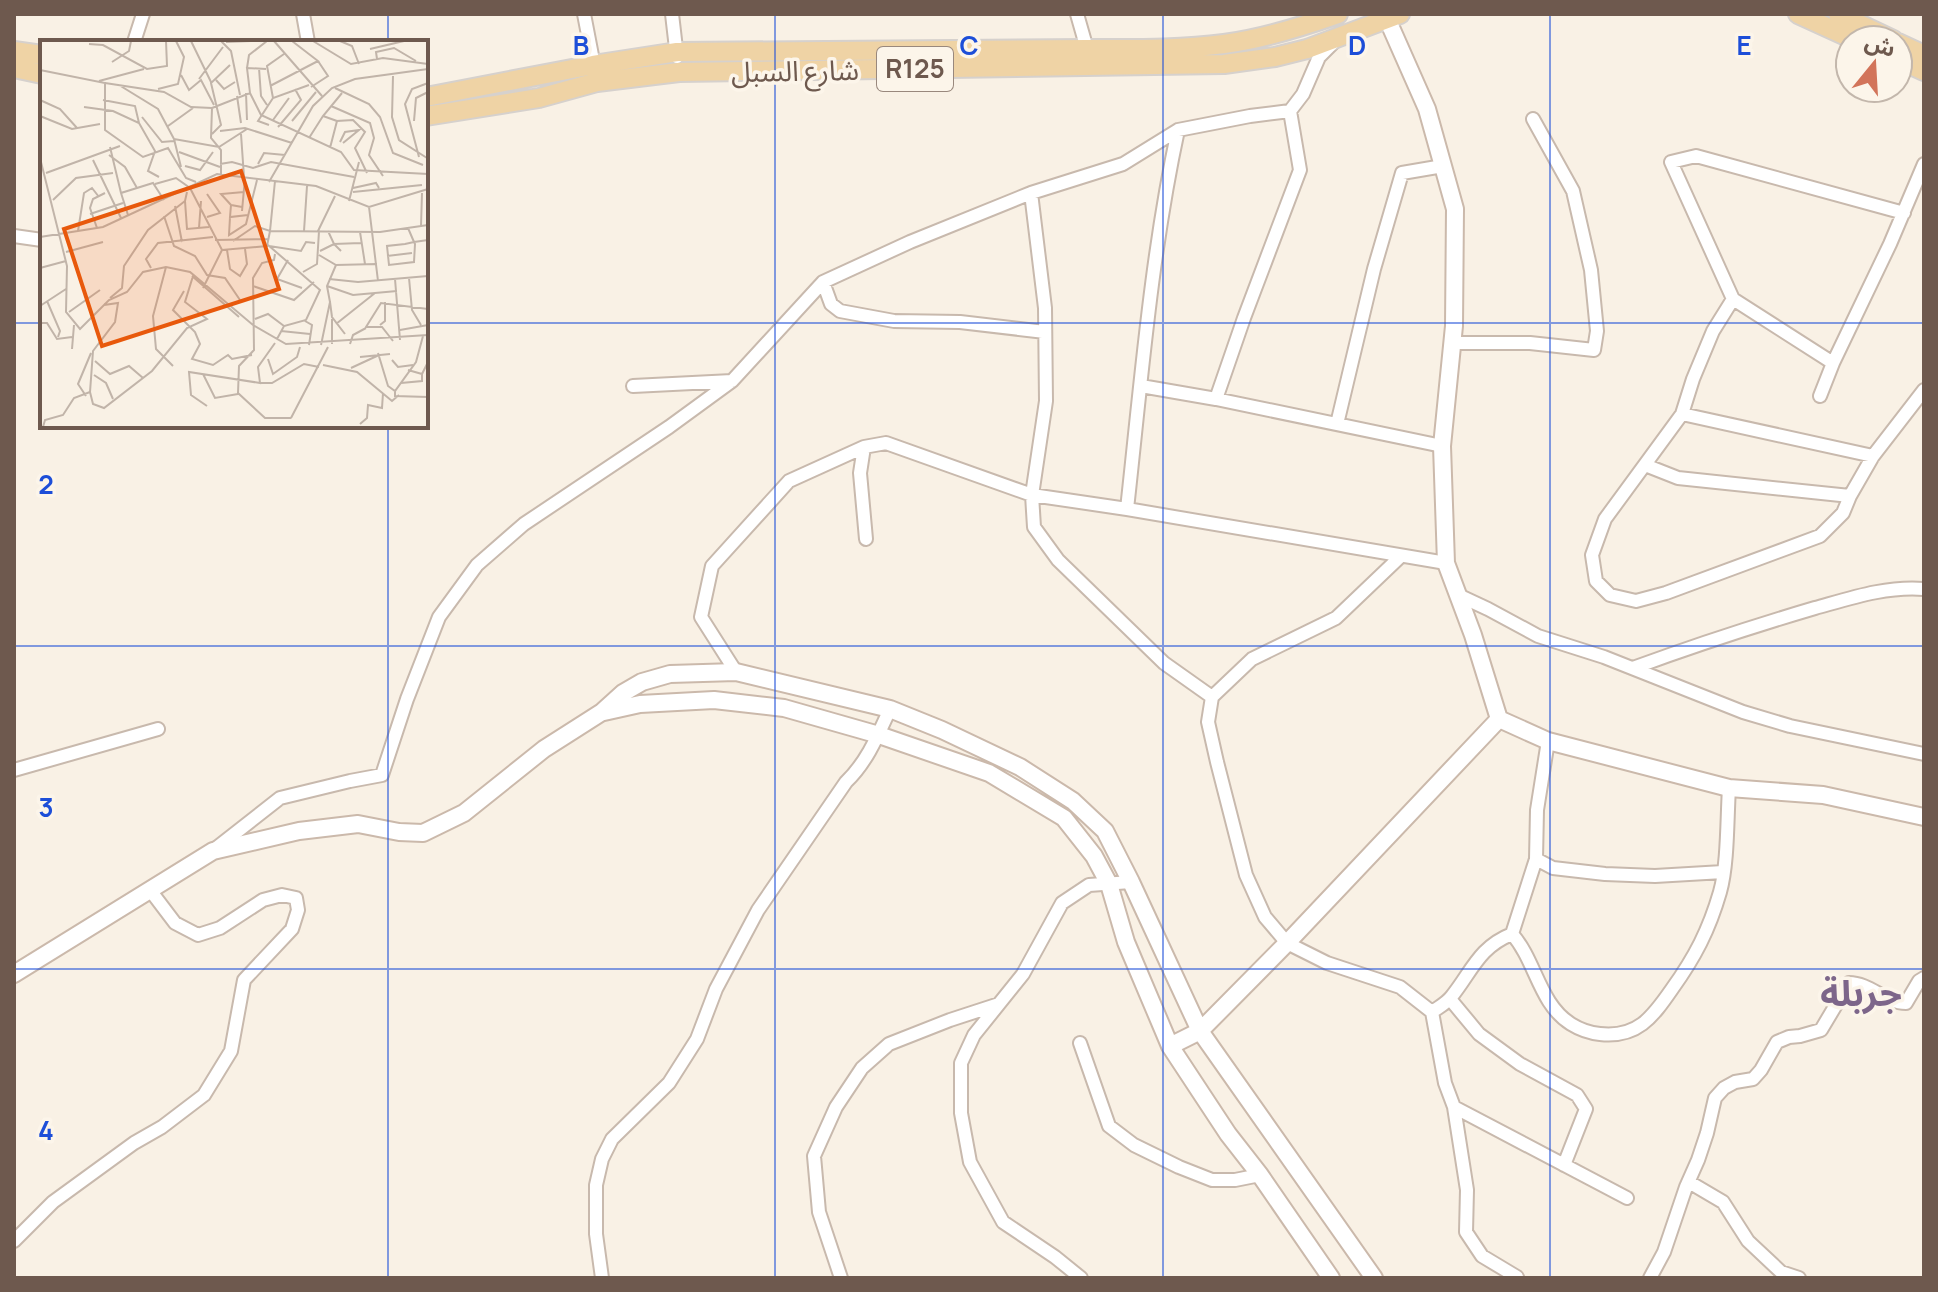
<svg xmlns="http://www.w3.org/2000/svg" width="1938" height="1292" viewBox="0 0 1938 1292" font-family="Manrope,'Noto Sans Arabic',sans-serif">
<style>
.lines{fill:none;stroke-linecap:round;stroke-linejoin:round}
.street-casing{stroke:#c8b9ad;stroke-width:16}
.secondary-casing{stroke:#cbb9ab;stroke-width:20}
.primary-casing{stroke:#d6d1cd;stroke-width:22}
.street{stroke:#fff;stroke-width:12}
.secondary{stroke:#fff;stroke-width:16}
.primary{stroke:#efd3a5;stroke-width:18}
.grid{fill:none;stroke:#1d4ed8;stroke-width:2;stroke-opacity:0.55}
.labels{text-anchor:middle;stroke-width:7;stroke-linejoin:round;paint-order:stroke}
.shield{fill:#fcf5ea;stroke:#99887d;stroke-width:2}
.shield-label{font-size:26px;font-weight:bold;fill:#6e594e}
.street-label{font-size:28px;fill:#6e594e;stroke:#fcf5ea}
.district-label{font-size:36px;font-weight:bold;fill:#7d668a;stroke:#fcf5ea}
.inset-road{fill:none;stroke:#c1b4a9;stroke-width:2}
.view{fill:#e8590c;fill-opacity:0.15;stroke:#e8590c;stroke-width:4}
.inset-edge{fill:none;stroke:#6e594e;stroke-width:4}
.grid-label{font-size:26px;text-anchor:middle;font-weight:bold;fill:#1d4ed8;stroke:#fcf5ea;stroke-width:7;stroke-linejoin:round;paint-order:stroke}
</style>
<rect width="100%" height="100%" fill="#f9f1e5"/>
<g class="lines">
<!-- street casing -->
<g class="street-casing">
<path id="street" d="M 303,14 L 308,42
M 584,14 L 595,71
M 672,14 L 677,57
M 1077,14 L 1087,49
M 134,42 L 143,14
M 1290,111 L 1300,170 L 1244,318 L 1216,399 L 1442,446
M 1031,193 L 1045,308 L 1046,401 L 1032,495 L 1034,527 L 1058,560 L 1164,663 L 1212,697 L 1208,722 L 1217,762 L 1246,875 L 1265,917 L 1287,943 L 1327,963 L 1400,987 L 1432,1012 L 1445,1083 L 1454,1107 L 1467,1190 L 1466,1232 L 1482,1256 L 1517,1277
M 14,236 L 42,240
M 823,282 L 831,304 L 840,311 L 894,321 L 960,322 L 1045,332
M 1733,299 L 1671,162 L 1696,156 L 1904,213
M 1452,343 L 1530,343 L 1594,350 L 1597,331 L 1591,270 L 1573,191 L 1533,119
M 1833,363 L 1733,299 L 1713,331 L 1693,379 L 1682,414 L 1873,456
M 633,386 L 732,381
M 1141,386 L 1216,399
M 1820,396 L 1833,363 L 1890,244 L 1924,164
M 1682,414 L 1605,519 L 1592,555 L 1596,581 L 1610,595 L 1636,601 L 1666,593 L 1820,536 L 1843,513 L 1850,496 L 1873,456 L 1924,390
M 1337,424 L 1374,269 L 1402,173 L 1443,166
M 864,447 L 860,473 L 866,539
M 1645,465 L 1678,478 L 1850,496
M 1127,509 C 1141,383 1151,255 1178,130
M 1458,595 L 1488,609 L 1538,636 L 1604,657 L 1743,712 L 1790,726 L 1924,754
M 1633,668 C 1693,646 1754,626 1815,608 C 1851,598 1886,586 1924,589
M 736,672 L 701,617 L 712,566 L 789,481 L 864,447 L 886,443 L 1032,495 L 1127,509 L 1446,563
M 1212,697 L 1252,659 L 1336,618 L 1401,556
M 1548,741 L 1537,810 L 1536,859 L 1512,934 C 1536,961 1539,1004 1571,1024 C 1579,1029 1590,1033 1600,1034 C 1637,1038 1652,1018 1672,989 C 1695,957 1709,930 1720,892 C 1728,864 1727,818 1729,788
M 14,770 L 158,729
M 215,849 L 280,798 L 350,781 L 382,775 L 407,699 L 439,617 L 477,565 L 524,524 L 669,427 L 732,381 L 823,282 L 910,242 L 1031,193 L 1123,164 L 1178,130 L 1250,116 L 1290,111 L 1303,94 L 1319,57 L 1334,42
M 1536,859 L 1553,868 L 1605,874 L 1655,876 L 1723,872
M 1450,999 L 1479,1034 L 1520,1064 L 1577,1095 L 1586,1109 L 1564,1165
M 1432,1012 C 1439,1007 1447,1003 1452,996 C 1472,971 1479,947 1512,934
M 1080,1043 L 1109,1126 L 1134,1145 L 1179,1167 L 1212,1180 L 1235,1180 L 1260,1175
M 1454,1107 L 1627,1198
M 1689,1182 L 1723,1202 L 1748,1241 L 1781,1272 L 1799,1278
M 14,1241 L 53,1202 L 134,1143 L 162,1127 L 204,1095 L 231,1051 L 244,980 L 292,929 L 298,910 L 296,898 L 282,895 L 263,900 L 220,928 L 198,935 L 175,923 L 150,890
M 602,1278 L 596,1234 L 596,1185 L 602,1159 L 612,1139 L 669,1083 L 697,1039 L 716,989 L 758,910 L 846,782 C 867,762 878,735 890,709
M 841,1278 L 819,1212 L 814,1156 L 836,1107 L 862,1068 L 889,1044 L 950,1020 L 999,1004
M 1081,1278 L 1055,1257 L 1003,1222 L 970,1162 L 961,1113 L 961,1063 L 974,1035 L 1023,974 L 1062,903 L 1089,885 L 1131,882
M 1650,1278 L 1664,1252 L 1686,1187 L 1698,1160 L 1707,1133 L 1715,1098 L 1724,1088 L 1735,1082 L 1753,1079 L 1761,1070 L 1777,1042 L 1789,1037 L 1800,1036 L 1821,1030 L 1849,983 C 1870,983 1885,1003 1906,1003 L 1919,981 L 1924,978"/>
</g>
<!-- secondary casing -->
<g class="secondary-casing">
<path id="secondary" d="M 1385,14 L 1427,109 L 1455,209 L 1454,326 L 1442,446 L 1446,563 L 1473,635 L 1499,719 L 1548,741 L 1729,788 L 1823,795 L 1924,817
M 604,712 L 640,704 L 714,700 L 784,708 L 879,735 L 989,773 L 1064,818 L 1094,856 L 1109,884 L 1126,942 L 1170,1046 L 1228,1134 L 1260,1175 L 1331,1278
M 14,974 L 213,851 L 299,831 L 358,824 L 399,832 L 423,833 L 464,813 L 544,749 L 602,712 L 623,693 L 642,682 L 670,674 L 736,672 L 890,709 L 942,730 L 1020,767 L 1073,801 L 1105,831 L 1131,882 L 1200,1031 L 1374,1278
M 1170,1046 L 1200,1031 L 1287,943 L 1499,719"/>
</g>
<!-- primary casing -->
<g class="primary-casing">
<path id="primary" d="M 1798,14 L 1855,40
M 1838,14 L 1893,40
M 1898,43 L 1924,55
M 14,51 L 42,55
M 1898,59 L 1924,71
M 14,68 L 42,74
M 426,97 L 593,65 L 677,52 L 1087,49 C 1132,49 1179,50 1224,44 C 1263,39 1301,27 1338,14
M 426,116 L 539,98 L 597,82 L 679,72 L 1224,64 L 1275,57 L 1307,49 L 1400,14"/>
</g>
<!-- street -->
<use href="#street" class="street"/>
<!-- secondary -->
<use href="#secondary" class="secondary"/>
<!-- primary -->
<use href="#primary" class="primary"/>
</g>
<!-- grid -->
<path class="grid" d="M 388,14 L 388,42M 775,14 L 775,1278M 1163,14 L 1163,1278M 1550,14 L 1550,1278M 14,323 L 42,323M 426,323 L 1924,323M 388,426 L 388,1278M 14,646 L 1924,646M 14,969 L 1924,969"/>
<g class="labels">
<!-- shield labels -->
<rect class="shield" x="877" y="47" width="76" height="44" rx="6"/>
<g class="shield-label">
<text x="915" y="78">R125</text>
</g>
<!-- street labels -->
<g class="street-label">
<text transform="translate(795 71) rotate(-1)" y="10">شارع السبل</text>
</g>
<!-- district labels -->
<g class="district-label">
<text x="1861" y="1006">جربلة</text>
</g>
</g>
<!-- overview -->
<g transform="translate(40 40)">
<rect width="388" height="388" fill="#f9f1e5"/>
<path class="inset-road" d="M 151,1 L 171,42M 181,1 L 191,11 L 200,55M 234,1 L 282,56M 273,1 L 311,24 L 343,18 L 388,24M 300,1 L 312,6 L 319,24M 186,2 L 211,1M 49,4 L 63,5 L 107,29 L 127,26 L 126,1M 330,9 L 364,1M 337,19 L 336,12 L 354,8 L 376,21M 72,22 L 89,11 L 91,1M 207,28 L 209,15 L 227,1M 219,28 L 221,56 L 227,65M 0,30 L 65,43 L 65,90 L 103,117 L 128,108 L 146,138 L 156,142M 141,35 L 149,50 L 161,40 L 174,65M 353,36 L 352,77 L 359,100 L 387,118M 159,39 L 183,7M 176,40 L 184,49 L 195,42M 59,41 L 104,29M 65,43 L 124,52 L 151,67 L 172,68M 79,45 L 118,69 L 134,99M 230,46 L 278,21 L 252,1M 271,47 L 288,36 L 278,21M 295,48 L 329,64 L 340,77 L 353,113 L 383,125M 118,49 L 138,44 L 144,17 L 136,1M 206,53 L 207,80M 210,53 L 207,28 L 226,29M 197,56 L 201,83M 233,58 L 227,26 L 244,14M 0,60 L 20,69 L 37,88M 63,60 L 95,66 L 99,83M 291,66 L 330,83 L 334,98 L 329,115 L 343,136M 44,67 L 73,71 L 99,83 L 115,111 L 108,131 L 119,137M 0,76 L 32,89 L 60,84M 102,77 L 122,102 L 134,101M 233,80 L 249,58M 252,81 L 276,52M 297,81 L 283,76 L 302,53M 374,81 L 376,58 L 388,52M 229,85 L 218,81 L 233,58 L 269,45M 128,86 L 153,68M 238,87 L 261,60 L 255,49M 180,91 L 205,88 L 252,103M 172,94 L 181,85 L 171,43 L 190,25M 201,94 L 204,137M 269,98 L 283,76M 300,102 L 305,92 L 319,90 L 303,103M 70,107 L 81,153M 290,108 L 297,81 L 313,80 L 325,92 L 315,108 L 327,133M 139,112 L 180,127M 69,115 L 85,127 L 97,148M 379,117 L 365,64 L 372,49 L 388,43M 0,118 L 27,226 L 26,272 L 40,289 L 69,260 L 87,252 L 103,232 L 126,227 L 150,232 L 213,285 L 246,304 L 388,295M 53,120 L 81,178M 180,124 L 192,122 L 213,128 L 231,122 L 314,137M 218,124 L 224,113 L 245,115M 145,126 L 160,130 L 173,112M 141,127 L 134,99 L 179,107 L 207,89M 6,133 L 80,106M 181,135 L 181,110 L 171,98 L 172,68 L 210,53 L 221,75 L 301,112 L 314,130 L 388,134M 229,142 L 273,66 L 292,48 L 315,39 L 388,29M 115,144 L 136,138 L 150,148 L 182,210 L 227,206 L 230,191 L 340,192 L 388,185M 313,148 L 336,143 L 339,148M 313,152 L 382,145M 13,160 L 36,138 L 73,133M 145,161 L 147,189 L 169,187M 309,161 L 319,122M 191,165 L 181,154 L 204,152M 135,166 L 142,202M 202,167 L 191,165 L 190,177 L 208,175M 329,167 L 338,241M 202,171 L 205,138M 50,174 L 83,163M 88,175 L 81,153 L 113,143 L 124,160M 124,176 L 134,206 L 155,216 L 167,235 L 185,238 L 200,260M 167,177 L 180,173 L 167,154M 190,177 L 189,195 L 206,184 L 217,140M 381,186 L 382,153M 57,188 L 50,168 L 53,159 L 65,153M 159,188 L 161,161M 368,188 L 374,202 L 375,204 L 374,222 L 349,225 L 347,206 L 365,204 L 374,202 L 388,200M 38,191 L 44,153 L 52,148 L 59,157M 264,191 L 267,146M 278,191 L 295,156M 288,191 L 294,204 L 321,203M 320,192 L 325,224M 0,197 L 63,187 L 177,134 L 276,146 L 329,167 L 388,149M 175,200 L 228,199M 193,201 L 215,186 L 230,191 L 235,141M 228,205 L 280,250 L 266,280 L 244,286 L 237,299M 229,206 L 261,211 L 266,202 L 275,203M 187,210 L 190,229 L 200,236 L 207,224 L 205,209M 280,211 L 294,204 L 301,211M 26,212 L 63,202M 235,214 L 234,220 L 222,223 L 213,238 L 214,310 L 199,326 L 198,353 L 225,378 L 251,378M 279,215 L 296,225 L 337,224M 347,216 L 372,213M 248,220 L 237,239 L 262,248M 126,227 L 113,276 L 116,309 L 133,326M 0,228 L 26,221M 111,228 L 106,219 L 118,203 L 173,197M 263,232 L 277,224 L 279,191M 152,236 L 199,277M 369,238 L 372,270 L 381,285M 289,239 L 318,242 L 388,236M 355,239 L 360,300M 213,246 L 254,260 L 274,242M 287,246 L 313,255 L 357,251M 163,248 L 182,210M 144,251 L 133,270 L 155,292 L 160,304 L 152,319 L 173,325 L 188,315 L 192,319 L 212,315M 70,258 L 82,248 L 84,226 L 108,190 L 145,161 L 147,152M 7,261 L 20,291 L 18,297M 290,262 L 292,277 L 305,294M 0,266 L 26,249M 29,272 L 60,250M 215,279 L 228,274 L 244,286M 265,281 L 272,285 L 269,305M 0,283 L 7,283 L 17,299 L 32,297M 296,284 L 335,253M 340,285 L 345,281 L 345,262M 360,290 L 388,285M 241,291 L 270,294M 353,301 L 342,287 L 326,287 L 341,263 L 388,269M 292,304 L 292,279M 310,304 L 313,295 L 326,288M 281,305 L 290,262 L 287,246 L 296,225M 32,309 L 34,285M 338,313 L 348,346 L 355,351 L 376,322 L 383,296M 320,317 L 350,314M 228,319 L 233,334 L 257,317 L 260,307M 352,320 L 358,327 L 373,325M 55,321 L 70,334 L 89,326 L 103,338M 283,325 L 317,332 L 352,361 L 359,355M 311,328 L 339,315M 368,330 L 382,334 L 388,322M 163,334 L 175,358 L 198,354M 54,335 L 66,343 L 73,359M 220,343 L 232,343 L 264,324 L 279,327M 361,343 L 382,341 L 382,334M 355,351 L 355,356 L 388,357M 50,352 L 53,364 L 64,368 L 112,331 L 147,288 L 167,279 L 145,262 L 153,236M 46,356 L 38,344 L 51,313M 167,366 L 151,355 L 149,332 L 220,343 L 218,327 L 235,303M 251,378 L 288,307M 320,384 L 327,378 L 328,365 L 342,368 L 343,353M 3,387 L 5,380 L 23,375 L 34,358 L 50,352 L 53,311 L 75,282 L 78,263 L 64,265"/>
<path class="view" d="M 201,131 L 239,249 L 62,306 L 24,189 Z"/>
<rect width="388" height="388" class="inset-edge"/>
</g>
<g class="grid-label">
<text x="581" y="55">B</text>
<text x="969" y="55">C</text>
<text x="1357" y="55">D</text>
<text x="1744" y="55">E</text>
<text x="46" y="494">2</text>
<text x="46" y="817">3</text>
<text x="46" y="1140">4</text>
</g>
<!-- border -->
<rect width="1938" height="1292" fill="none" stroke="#6e594e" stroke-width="32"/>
<!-- north arrow -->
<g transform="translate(1874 64) rotate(18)"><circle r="38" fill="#fcf5ea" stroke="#c3b7ac" stroke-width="2"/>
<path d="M0-6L14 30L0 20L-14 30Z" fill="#d2745a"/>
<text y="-12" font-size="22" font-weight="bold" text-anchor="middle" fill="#6e594e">ش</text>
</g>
</svg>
